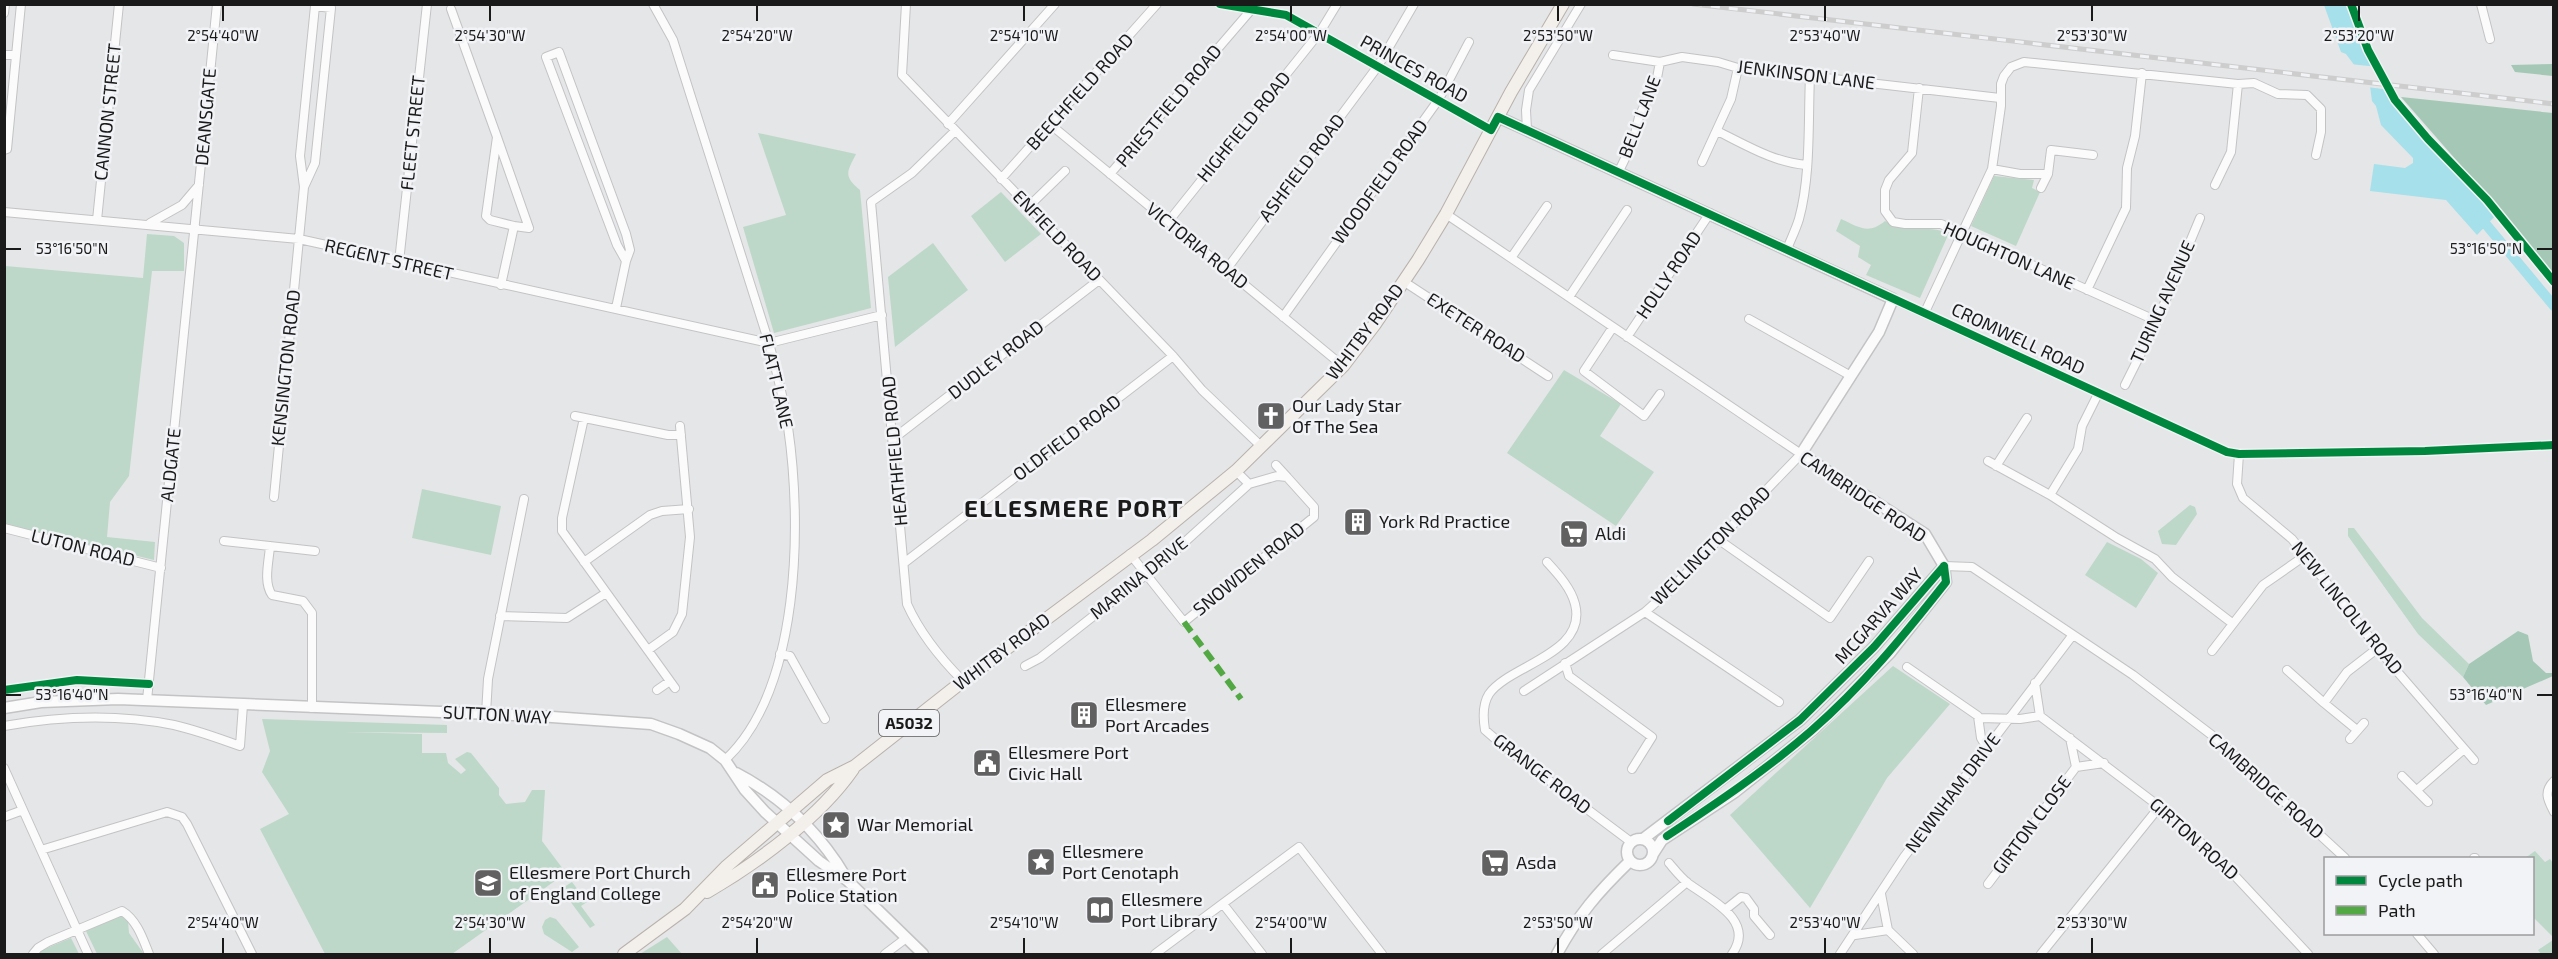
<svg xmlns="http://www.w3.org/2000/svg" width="2558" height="959" viewBox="0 0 2558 959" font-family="'Exo 2',sans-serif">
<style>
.green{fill:#bdd8c9}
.forest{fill:#a5c8b6}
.water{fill:#a5e0eb}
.pier{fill:#e5e6e7}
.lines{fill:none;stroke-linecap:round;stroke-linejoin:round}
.canal{stroke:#a5e0eb;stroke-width:10}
.street-casing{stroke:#c3c3c5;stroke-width:10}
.secondary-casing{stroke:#c3c3c5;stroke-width:13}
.primary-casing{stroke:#b9b2ac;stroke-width:14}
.street{stroke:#fbfbfb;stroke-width:8}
.secondary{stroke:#fbfbfb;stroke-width:10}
.primary{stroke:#f3efeb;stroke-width:12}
.rail-casing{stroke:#cdcdce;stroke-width:5}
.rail{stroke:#f2f3f6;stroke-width:3;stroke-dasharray:9;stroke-linecap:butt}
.quiet{stroke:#52a943;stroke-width:6;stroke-dasharray:12 6;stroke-linecap:butt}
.cycleway-casing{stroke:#f2f3f6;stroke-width:11}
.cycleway{stroke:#00873e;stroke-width:8}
.ticks{fill:none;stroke:#1a1a1b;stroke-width:2}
.labels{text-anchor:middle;stroke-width:5;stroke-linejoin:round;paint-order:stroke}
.shield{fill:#f2f3f6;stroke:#5b5b5d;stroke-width:1.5}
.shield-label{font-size:16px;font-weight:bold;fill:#1a1a1b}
.street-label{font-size:18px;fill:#1a1a1b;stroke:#f2f3f6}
.poi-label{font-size:18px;fill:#1a1a1b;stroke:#f2f3f6;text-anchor:start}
.district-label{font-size:24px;font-weight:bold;letter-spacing:1.5px;fill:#1a1a1b;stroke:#f2f3f6}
.ticks-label{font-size:15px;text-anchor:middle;fill:#1a1a1b;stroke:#f2f3f6;stroke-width:5;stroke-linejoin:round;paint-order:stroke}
</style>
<rect width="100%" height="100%" fill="#e5e6e7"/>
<!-- green -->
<path class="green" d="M 758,133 L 856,154 C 847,172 843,176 860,190 L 871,308 L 774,333 L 743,227 L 786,215 Z
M 1994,176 L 2034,180 L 2032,188 L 2040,192 L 2016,246 L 1971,226 Z
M 1001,192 L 1041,234 L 1005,262 L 971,216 Z
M 1841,219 C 1859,227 1868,235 1885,221 C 1906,232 1927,225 1949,233 L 1920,298 L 1866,275 L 1871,265 L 1858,257 L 1860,246 L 1836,231 Z
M 147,234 L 174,236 L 184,243 L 184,271 L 152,271 L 129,476 L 110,502 L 107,537 L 155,542 L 154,560 L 4,524 L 5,266 L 143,278 Z
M 933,243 L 968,290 L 895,347 L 888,277 Z
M 1564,370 L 1621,404 L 1600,436 L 1654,472 L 1616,526 L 1507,453 Z
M 422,489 L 501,506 L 491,555 L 412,538 Z
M 2190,505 L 2195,507 L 2197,514 L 2176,545 L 2162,544 L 2158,531 Z
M 2348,528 L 2354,528 L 2422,618 L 2469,664 L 2463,677 L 2418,634 L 2348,536 Z
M 2107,542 L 2141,559 L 2158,573 L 2136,608 L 2085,575 Z
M 1893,666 L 1950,704 L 1887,778 L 1810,908 L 1730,815 Z
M 262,719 L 447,725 L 447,733 L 345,732 L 422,734 L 422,753 L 446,753 L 448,763 L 461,774 L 466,770 L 455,759 L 467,752 L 471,753 L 499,788 L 499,795 L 506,804 L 525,802 L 532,790 L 545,790 L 542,841 L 566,873 L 452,954 L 325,954 L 260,829 L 289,814 L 262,772 L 270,751 Z
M 2535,851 L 2545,862 L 2550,859 L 2553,863 L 2553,954 L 2541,954 L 2538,950 L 2553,940 L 2552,936 L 2533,917 L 2532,858 L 2525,858 Z
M 572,882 L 587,902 L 581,906 L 595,925 L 590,928 L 561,889 Z
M 114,917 L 123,917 L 128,921 L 129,933 L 144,954 L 97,954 L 86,931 Z
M 550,917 L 556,919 L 579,947 L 572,952 L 544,934 L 542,927 L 545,920 Z
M 667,937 L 682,954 L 640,954 Z
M 71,938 L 79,954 L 39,954 L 42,950 Z"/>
<!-- forest -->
<path class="forest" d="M 2553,64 L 2553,76 L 2515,72 L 2511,65 Z
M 2401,97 L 2553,113 L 2553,276 L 2506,217 Z
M 2518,631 L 2528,635 L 2533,661 L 2546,673 L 2553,673 L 2553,676 L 2486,705 L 2463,677 L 2469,664 Z"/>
<!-- water -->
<path class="water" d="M 2324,5 L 2352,5 C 2354,15 2356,26 2359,36 C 2367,63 2398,110 2417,131 C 2443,159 2472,185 2495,216 L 2477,235 L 2446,200 L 2370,191 L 2374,164 L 2405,168 L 2413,163 L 2413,158 L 2381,125 L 2376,106 L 2372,101 L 2370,86 L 2346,54 L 2341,52 Z"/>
<!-- pier -->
<path class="pier" d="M 2350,64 L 2378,67 L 2390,90 L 2367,87 Z"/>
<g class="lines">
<!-- canal -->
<path class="canal" d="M 2479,216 L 2554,306"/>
<!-- street casing -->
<g class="street-casing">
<path id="street" d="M 653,4 L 673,40 L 769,343 C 776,370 784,398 788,427 C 802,523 801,689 725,760
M 906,4 L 902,75 L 1173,356 L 1202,390 L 1262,447
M 1220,4 L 1286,15 L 1491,130
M 2481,4 L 2490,39
M 451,9 L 497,137
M 4,13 L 5,4
M 4,55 L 16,55
M 1613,55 L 1660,62 L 1682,57 L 1718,62 L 1738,68 L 2000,98
M 1919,88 L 1912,153 L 1889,180 L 1885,190 L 1885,211 L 1893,222 L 1905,224 L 1941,224 L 2157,321
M 948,124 L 1055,4
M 1051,125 L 1343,366
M 1527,130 L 1526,110 L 1529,90 L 1581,4
M 955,131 L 912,173 L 871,202 L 907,604 C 920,633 941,659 963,681
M 1717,131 C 1746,145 1773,162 1806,165
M 4,150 L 7,149 L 21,4
M 1702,162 L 1731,99 L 1738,68
M 1992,169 L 2001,106 L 2001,84 L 2004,76 L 2011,67 L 2024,62 L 2238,84 L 2254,83 L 2278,94 L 2307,95 L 2321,109 L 2321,132 L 2316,155
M 1619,171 L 1633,142 L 1639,117 L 1657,78 L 1660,62
M 1110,174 L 1251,10
M 1001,179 L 1157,4
M 2215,185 L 2231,152 L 2238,84
M 2041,188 L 2048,174
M 1028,207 L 1065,171
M 4,212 L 299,239 L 769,343 L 882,315
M 1446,214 L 1801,454 L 1670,590 L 1645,612 L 1524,691
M 97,220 L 119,4
M 1168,222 L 1320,32 L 1337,4
M 150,223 L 182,205 L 199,185
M 1787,249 C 1791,239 1796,229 1799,219 C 1811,176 1808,121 1810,76
M 1511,258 L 1547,206
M 399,262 L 427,4
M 1226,270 L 1378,66 L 1414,4
M 1403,281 L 1548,376
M 501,285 L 514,226 L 490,220 L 486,216 L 497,137 L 529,228 L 514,226
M 2087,290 L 2126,208 L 2127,168 L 2135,136 L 2142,73
M 1569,297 L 1627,210
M 1893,299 L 2227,452 L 2239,454 L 2425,451 L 2554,445
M 616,308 L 626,261 L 617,245 L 546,57 L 559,52 L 626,234 L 630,250 L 626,261
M 1925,312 L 1992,169 L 2020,174 L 2048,174 L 2051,150 L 2093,155
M 1283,317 L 1439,99 L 1469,42
M 1749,319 L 1851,376
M 1613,327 L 1584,371 L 1644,416 L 1660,394
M 1627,337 L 1710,213
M 2125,385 L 2157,321 L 2200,218
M 575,416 L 668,435 L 681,435
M 584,418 L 562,518 L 562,531 L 675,688
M 893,439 L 1099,280
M 2239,454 L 2237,484 L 2243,498 L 2292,539 L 2389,662 L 2474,760
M 1988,461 L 2050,495 L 2117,538 L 2155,559 L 2172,577 L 2232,623
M 1276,465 L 1287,477
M 1996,466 L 2027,418
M 2050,495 L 2078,449 L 2082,426 L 2098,394
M 274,497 L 304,187 L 300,156 L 315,6 L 331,8 L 315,163 L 304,187
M 4,528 L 161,568
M 1719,540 L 1830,618 L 1869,561
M 224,541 L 315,551
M 270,546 C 269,561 263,582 272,595 L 303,601 L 312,613 L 312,708
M 1130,554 L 1184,622 L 1314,517 L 1314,507 L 1287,477 L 1277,476 L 1249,484 L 1236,471
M 584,562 L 650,515 L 662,511 L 689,509
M 1547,562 C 1558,574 1571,588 1575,604 C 1588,654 1509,665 1489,694 C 1482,705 1483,718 1485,730 L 1507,749 L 1631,842
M 904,563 L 1173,356
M 1944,566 L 1972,567 L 2133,675 L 2213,736 L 2345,858
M 1645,612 L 1779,702
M 500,616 L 567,618 L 606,593
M 648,650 L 673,632 L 682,614 L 690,537 L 680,426
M 2212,651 L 2263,585 L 2306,555
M 780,654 L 790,656 L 825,719
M 1565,663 L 1569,676 L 1652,737 L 1632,769
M 1025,666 L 1040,658 L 1166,559 L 1249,484
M 1907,667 L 1978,716 L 1981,738 L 1987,748
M 2287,670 L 2324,703 L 2347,672 L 2378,648
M 2035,683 L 2040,716
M 4,690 L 77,680 L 149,684
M 657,690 L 670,681
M 147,700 L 217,4
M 2324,703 L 2357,730
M 486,714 L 488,679 L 524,499
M 1979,718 L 2020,719 L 2040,716 L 2181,823 L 2236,877 L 2308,954
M 4,726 C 60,716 118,714 174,725 C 196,730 218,738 240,746 L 243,705
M 2070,738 L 2076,767
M 2350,739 L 2364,723
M 4,768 L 88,954
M 2402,776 L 2428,802
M 2554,781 C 2543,792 2548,800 2554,812
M 2417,790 L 2464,749
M 4,817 L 23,810
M 41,850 L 167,812 L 182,817 L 187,824 L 252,954
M 2474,858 L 2475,858
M 1669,863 C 1675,870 1681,878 1689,884 C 1711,900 1756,921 1732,954
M 1988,884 L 2076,767 L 2104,763
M 1881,894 L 1888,930
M 1223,904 L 1262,954
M 1726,909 L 1741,897 L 1746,898 L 1754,909 L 1754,916 L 1770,935
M 2417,934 L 2434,954
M 1855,935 L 1888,930 L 1913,954
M 33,954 L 38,948 L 48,942 L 122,911 C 137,920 143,939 149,954
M 885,954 L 905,939
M 1155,954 L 1299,847 L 1382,954
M 1602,954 L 1687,882
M 1840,954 L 1904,857 L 2072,636
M 2041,954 L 2160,806"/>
</g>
<!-- secondary casing -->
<g class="secondary-casing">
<path id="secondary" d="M 1498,117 L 1893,299 L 1879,332 L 1801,454 L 1925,534 L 1944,566 L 1946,582 L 1890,653 L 1813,730 L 1735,792 L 1662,840 L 1653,854
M 4,708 L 41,702 L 118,699 L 538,716 L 651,724 L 679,734 L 710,748 L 725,760 L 745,790 L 765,812 L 819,861 L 848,881 L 923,954
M 736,773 C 782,797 818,831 845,876
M 1643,839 L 1800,720 L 1874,647 L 1944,566
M1627 852a13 13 0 1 1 26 0a13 13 0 1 1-26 0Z
M 1557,954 C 1578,915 1598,892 1630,861"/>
</g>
<!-- primary casing -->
<g class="primary-casing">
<path id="primary" d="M 707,892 C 757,863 820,817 853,769
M 624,954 L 685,909 L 727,866 L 827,780 L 855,766 L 963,681 L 1152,540 L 1236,471 L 1343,366 L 1375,324 L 1418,260 L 1446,214 L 1511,92 L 1563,4"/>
</g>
<!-- street -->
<use href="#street" class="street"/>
<!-- secondary -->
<use href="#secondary" class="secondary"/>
<!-- primary -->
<use href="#primary" class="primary"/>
<!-- rail casing -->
<g class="rail-casing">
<path id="rail" d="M 1693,4 L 2554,104"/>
</g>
<!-- rail -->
<use href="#rail" class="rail"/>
<!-- quiet -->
<path class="quiet" d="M 1184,622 L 1241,699"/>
<!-- cycleway casing -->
<g class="cycleway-casing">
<path id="cycleway" d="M 1220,4 L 1286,15 L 1491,130 L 1498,117 L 2227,452 L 2239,454 L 2425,451 L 2554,445
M 2351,4 L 2368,50 L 2395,100 L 2428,139 L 2487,200 L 2554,282
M 4,690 L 77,680 L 149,684
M 1668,821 L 1800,720 L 1874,647 L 1944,566
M 1667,836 C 1717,803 1766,770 1811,731 C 1862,687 1905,634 1946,582 L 1944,566"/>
</g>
<!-- cycleway -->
<use href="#cycleway" class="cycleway"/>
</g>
<!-- ticks -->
<path class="ticks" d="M 223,6 L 223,21M 490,6 L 490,21M 757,6 L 757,21M 1024,6 L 1024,21M 1291,6 L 1291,21M 1558,6 L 1558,21M 1825,6 L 1825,21M 2092,6 L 2092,21M 2359,6 L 2359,21M 6,249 L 21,249M 2537,249 L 2552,249M 6,695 L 21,695M 2537,695 L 2552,695M 223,938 L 223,953M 490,938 L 490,953M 757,938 L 757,953M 1024,938 L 1024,953M 1291,938 L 1291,953M 1558,938 L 1558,953M 1825,938 L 1825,953M 2092,938 L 2092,953"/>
<!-- icons -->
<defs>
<g id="church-square" transform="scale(1.5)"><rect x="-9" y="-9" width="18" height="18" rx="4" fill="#616162" stroke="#f2f3f6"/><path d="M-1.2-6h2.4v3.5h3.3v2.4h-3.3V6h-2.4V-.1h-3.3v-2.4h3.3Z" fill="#fff"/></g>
<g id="building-square" transform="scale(1.5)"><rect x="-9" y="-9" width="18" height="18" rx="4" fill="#616162" stroke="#f2f3f6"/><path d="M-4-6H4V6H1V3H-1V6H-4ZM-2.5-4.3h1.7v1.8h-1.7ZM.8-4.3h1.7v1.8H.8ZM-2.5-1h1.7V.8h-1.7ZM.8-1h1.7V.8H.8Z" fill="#fff"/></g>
<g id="supermarket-square" transform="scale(1.5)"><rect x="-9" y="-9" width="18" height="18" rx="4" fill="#616162" stroke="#f2f3f6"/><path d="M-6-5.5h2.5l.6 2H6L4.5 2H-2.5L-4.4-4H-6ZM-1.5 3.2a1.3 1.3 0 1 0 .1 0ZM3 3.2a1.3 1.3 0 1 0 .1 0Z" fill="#fff"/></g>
<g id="civic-square" transform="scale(1.5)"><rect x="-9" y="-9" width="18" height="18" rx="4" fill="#616162" stroke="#f2f3f6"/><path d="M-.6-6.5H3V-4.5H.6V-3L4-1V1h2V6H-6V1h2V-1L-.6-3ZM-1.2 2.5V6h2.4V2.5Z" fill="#fff"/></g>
<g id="sight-square" transform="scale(1.5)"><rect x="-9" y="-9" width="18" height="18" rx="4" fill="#616162" stroke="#f2f3f6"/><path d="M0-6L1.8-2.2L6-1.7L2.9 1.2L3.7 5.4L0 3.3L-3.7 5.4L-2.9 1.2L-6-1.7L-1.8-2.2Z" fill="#fff"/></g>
<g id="school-square" transform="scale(1.5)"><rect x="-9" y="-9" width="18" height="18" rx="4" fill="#616162" stroke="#f2f3f6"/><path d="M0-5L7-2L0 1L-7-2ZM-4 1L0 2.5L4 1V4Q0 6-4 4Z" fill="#fff"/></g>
<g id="library-square" transform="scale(1.5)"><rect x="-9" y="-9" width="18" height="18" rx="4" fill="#616162" stroke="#f2f3f6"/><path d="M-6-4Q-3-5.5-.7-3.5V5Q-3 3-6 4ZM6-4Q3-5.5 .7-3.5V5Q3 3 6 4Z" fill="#fff"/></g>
</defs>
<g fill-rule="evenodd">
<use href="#church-square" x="1271" y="416"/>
<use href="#building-square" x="1358" y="522"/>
<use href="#supermarket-square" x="1574" y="534"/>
<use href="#building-square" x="1084" y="715"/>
<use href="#civic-square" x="987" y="763"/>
<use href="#sight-square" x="836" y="825"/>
<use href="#sight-square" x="1041" y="862"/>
<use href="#supermarket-square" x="1495" y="863"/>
<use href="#school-square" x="488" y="883"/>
<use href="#civic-square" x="765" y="885"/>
<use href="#library-square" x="1100" y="910"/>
</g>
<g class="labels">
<!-- shield labels -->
<rect class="shield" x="879" y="710" width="60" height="26" rx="4.5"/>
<g class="shield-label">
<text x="909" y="729">A5032</text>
</g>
<!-- street labels -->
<g class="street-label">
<text transform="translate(1414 69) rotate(29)" y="6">PRINCES ROAD</text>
<text transform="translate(1806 75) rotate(7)" y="6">JENKINSON LANE</text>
<text transform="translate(1080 92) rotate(-48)" y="6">BEECHFIELD ROAD</text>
<text transform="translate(1169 106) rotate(-50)" y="6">PRIESTFIELD ROAD</text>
<text transform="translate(108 112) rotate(-84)" y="6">CANNON STREET</text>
<text transform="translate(206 117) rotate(-85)" y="6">DEANSGATE</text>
<text transform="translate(1640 117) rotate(-69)" y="6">BELL LANE</text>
<text transform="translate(1244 127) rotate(-51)" y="6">HIGHFIELD ROAD</text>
<text transform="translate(413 133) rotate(-84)" y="6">FLEET STREET</text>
<text transform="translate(1302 168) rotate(-53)" y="6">ASHFIELD ROAD</text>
<text transform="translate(1380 182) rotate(-54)" y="6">WOODFIELD ROAD</text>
<text transform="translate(1057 236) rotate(46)" y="6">ENFIELD ROAD</text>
<text transform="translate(1197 246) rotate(39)" y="6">VICTORIA ROAD</text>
<text transform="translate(2009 256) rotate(24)" y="6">HOUGHTON LANE</text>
<text transform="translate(389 260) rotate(13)" y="6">REGENT STREET</text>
<text transform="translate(1669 275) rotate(-56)" y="6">HOLLY ROAD</text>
<text transform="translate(2163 302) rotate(-66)" y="6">TURING AVENUE</text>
<text transform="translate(1476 328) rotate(33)" y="6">EXETER ROAD</text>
<text transform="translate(1365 332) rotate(-53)" y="6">WHITBY ROAD</text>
<text transform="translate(2018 339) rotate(25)" y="6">CROMWELL ROAD</text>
<text transform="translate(996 360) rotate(-38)" y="6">DUDLEY ROAD</text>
<text transform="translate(286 368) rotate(-84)" y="6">KENSINGTON ROAD</text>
<text transform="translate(776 381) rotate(77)" y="6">FLATT LANE</text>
<text transform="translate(1067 438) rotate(-37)" y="6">OLDFIELD ROAD</text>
<text transform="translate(895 451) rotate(-95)" y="6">HEATHFIELD ROAD</text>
<text transform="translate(171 465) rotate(-84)" y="6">ALDGATE</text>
<text transform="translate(1863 497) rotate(34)" y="6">CAMBRIDGE ROAD</text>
<text transform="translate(1711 546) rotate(-45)" y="6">WELLINGTON ROAD</text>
<text transform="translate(83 548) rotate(14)" y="6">LUTON ROAD</text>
<text transform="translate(1249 569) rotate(-39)" y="6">SNOWDEN ROAD</text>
<text transform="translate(1139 578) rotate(-39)" y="6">MARINA DRIVE</text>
<text transform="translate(2347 608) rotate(51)" y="6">NEW LINCOLN ROAD</text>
<text transform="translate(1879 616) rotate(-48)" y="6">MCGARVA WAY</text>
<text transform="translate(1002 652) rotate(-37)" y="6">WHITBY ROAD</text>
<text transform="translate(497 715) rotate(3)" y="6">SUTTON WAY</text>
<text transform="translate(1542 774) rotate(38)" y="6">GRANGE ROAD</text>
<text transform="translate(2266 786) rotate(42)" y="6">CAMBRIDGE ROAD</text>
<text transform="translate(1953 793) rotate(-53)" y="6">NEWNHAM DRIVE</text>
<text transform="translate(2032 825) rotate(-53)" y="6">GIRTON CLOSE</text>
<text transform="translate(2194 839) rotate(42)" y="6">GIRTON ROAD</text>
</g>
<!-- poi labels -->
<g class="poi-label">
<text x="1292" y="412">Our Lady Star<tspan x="1292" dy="21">Of The Sea</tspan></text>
<text x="1379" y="528">York Rd Practice</text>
<text x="1595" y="540">Aldi</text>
<text x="1105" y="711">Ellesmere<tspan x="1105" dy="21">Port Arcades</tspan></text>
<text x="1008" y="759">Ellesmere Port<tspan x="1008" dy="21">Civic Hall</tspan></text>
<text x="857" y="831">War Memorial</text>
<text x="1062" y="858">Ellesmere<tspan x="1062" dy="21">Port Cenotaph</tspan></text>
<text x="1516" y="869">Asda</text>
<text x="509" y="879">Ellesmere Port Church<tspan x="509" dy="21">of England College</tspan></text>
<text x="786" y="881">Ellesmere Port<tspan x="786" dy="21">Police Station</tspan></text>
<text x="1121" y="906">Ellesmere<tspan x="1121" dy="21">Port Library</tspan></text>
</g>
<!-- district labels -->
<g class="district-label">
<text x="1074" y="517">ELLESMERE PORT</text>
</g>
</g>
<g class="ticks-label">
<text x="223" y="41">2°54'40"W</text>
<text x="490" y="41">2°54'30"W</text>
<text x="757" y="41">2°54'20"W</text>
<text x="1024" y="41">2°54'10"W</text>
<text x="1291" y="41">2°54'00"W</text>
<text x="1558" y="41">2°53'50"W</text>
<text x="1825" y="41">2°53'40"W</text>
<text x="2092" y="41">2°53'30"W</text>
<text x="2359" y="41">2°53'20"W</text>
<text x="72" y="254">53°16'50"N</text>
<text x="2486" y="254">53°16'50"N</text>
<text x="72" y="700">53°16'40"N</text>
<text x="2486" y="700">53°16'40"N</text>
<text x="223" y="928">2°54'40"W</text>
<text x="490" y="928">2°54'30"W</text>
<text x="757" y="928">2°54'20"W</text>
<text x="1024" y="928">2°54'10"W</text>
<text x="1291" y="928">2°54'00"W</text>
<text x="1558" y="928">2°53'50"W</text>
<text x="1825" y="928">2°53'40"W</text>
<text x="2092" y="928">2°53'30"W</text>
</g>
<!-- border -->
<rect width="2558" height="959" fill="none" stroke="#1a1a1b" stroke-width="12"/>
<!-- legend -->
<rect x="2324" y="857" width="210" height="78" fill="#f2f3f6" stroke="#9c9c9e" stroke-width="1.5"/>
<rect x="2336" y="876" width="30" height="9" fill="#00873e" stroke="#9c9c9e" stroke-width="1.5"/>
<text x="2378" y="887" font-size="18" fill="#1a1a1b">Cycle path</text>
<rect x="2336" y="906" width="30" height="9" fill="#52a943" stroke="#9c9c9e" stroke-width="1.5"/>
<text x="2378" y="917" font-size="18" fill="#1a1a1b">Path</text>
</svg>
